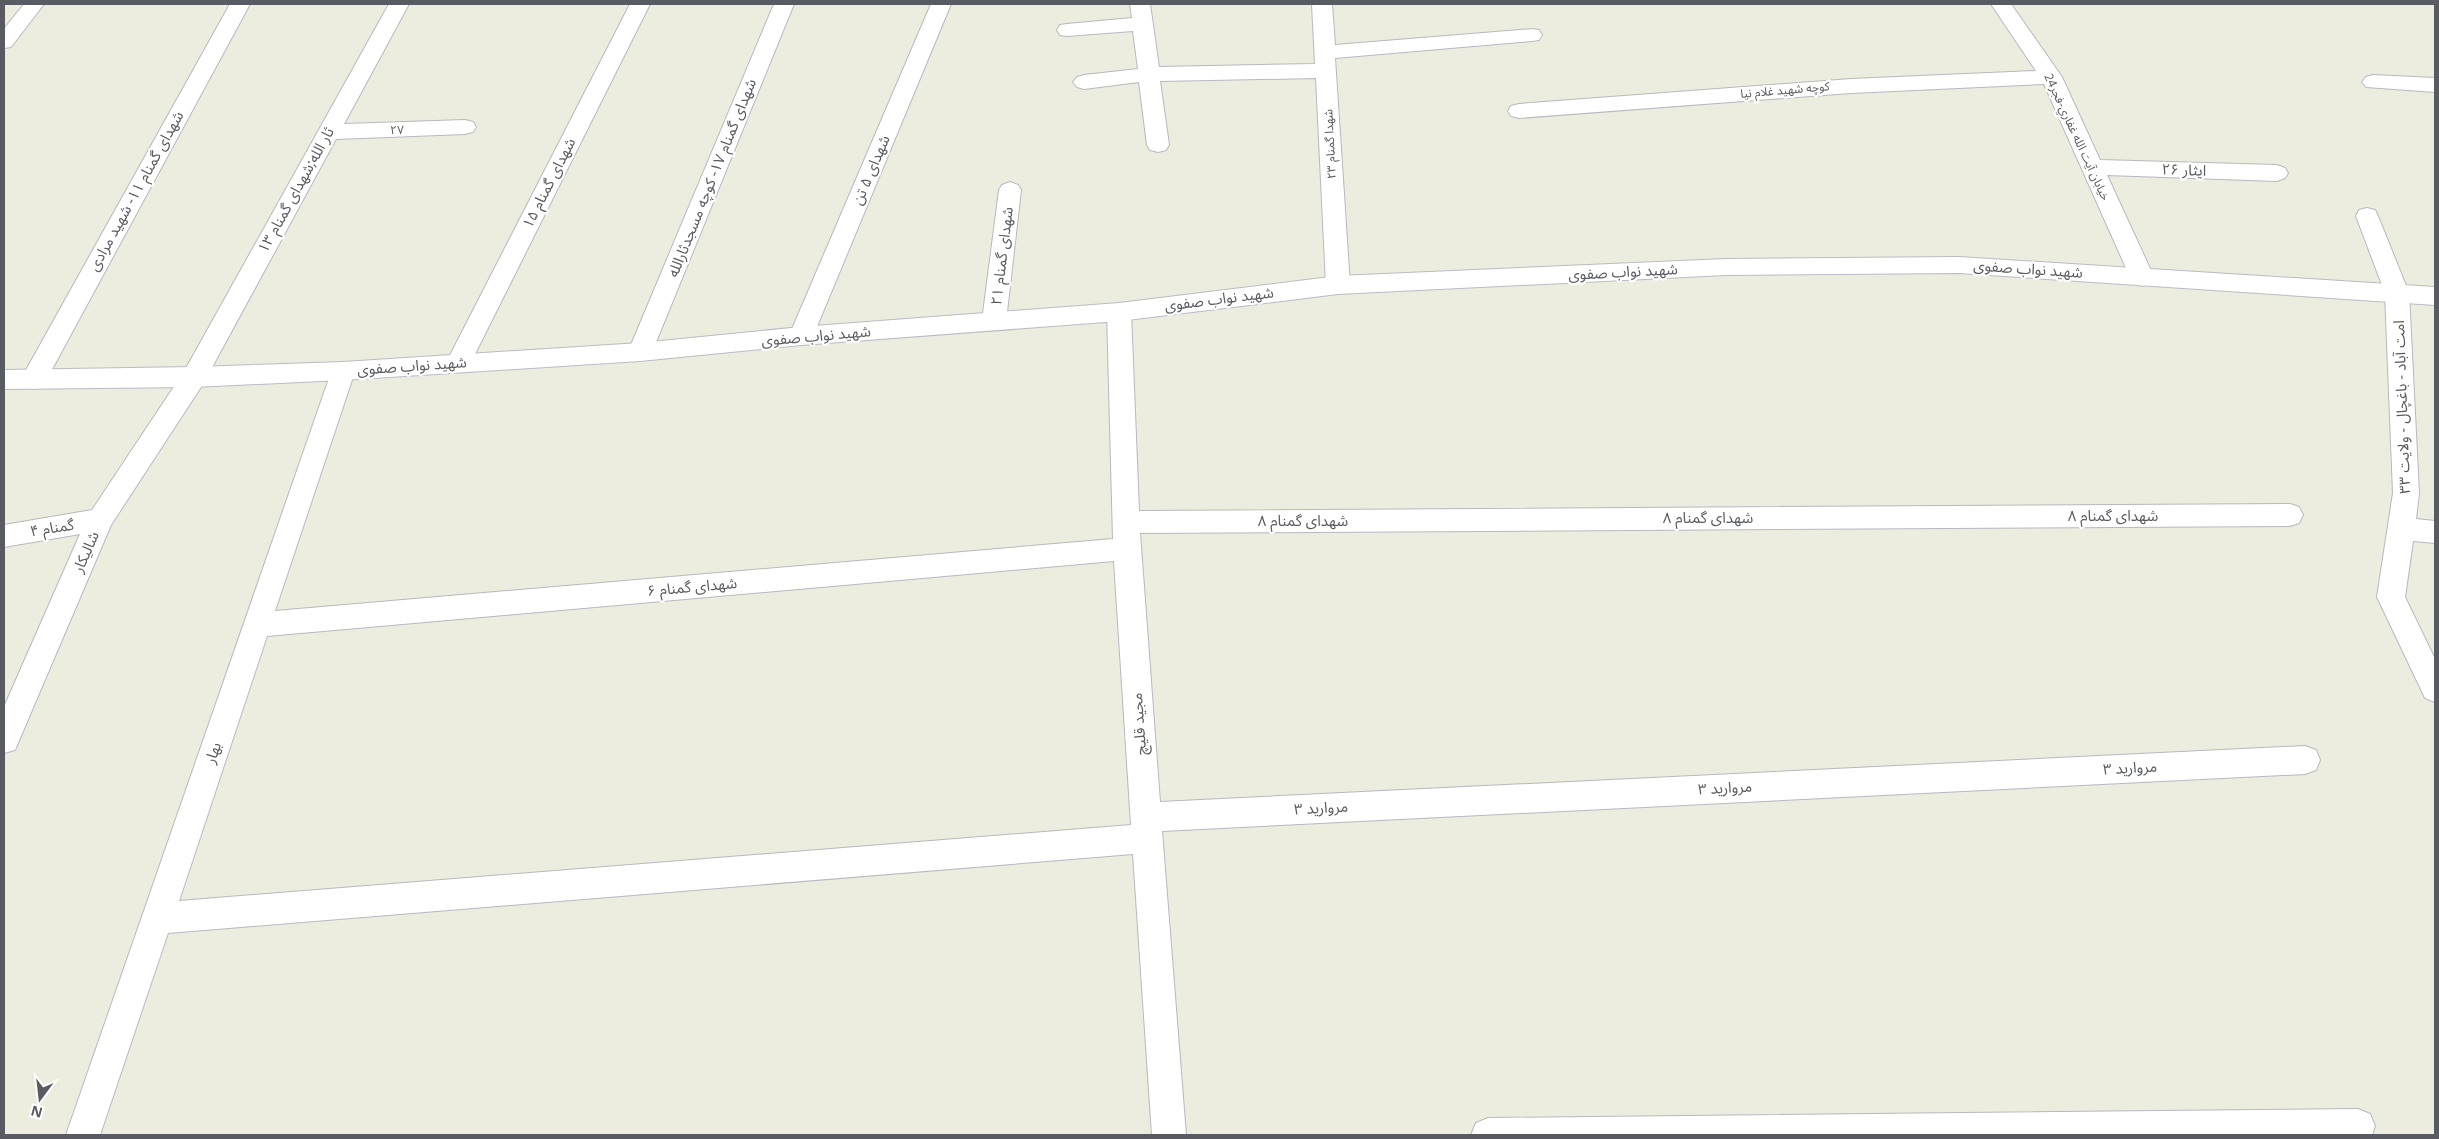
<svg xmlns="http://www.w3.org/2000/svg" width="2439" height="1139" viewBox="0 0 2439 1139" font-family="'Open Sans','Noto Sans Arabic',sans-serif">
<style>
.lines{fill:none;stroke-linecap:round;stroke-linejoin:round}
.street-casing{stroke:#b8b9bf;stroke-width:2}
.secondary-casing{stroke:#babcc4;stroke-width:2}
.street{fill:#fff;fill-rule:evenodd}
.secondary{fill:#fff;fill-rule:evenodd}
.labels{text-anchor:middle;stroke-width:4.5;stroke-linejoin:round;paint-order:stroke}
.far-street-label{font-size:12px;fill:#585b61;stroke:#fff}
.street-label{font-size:15px;fill:#585b61;stroke:#fff}
</style>
<rect width="100%" height="100%" fill="#ececdf"/>
<g class="lines">
<!-- street casing -->
<g class="street-casing">
<path id="street" d="M 24,4 L 44,4 L 11,47 L 4,48 L 4,29 Z
M 230,4 L 250,4 L 43,386 L 34,389 L 25,386 L 21,379 Z
M 389,4 L 409,4 L 344,124 L 465,120 L 473,122 L 476,127 L 473,132 L 465,134 L 336,139 L 203,384 L 111,525 L 15,750 L 4,753 L 4,707 L 80,534 L 4,547 L 4,525 L 92,510 L 185,370 Z
M 630,4 L 650,4 L 467,370 L 458,372 L 449,370 L 446,363 Z
M 774,4 L 794,4 L 652,352 L 649,359 L 640,361 L 631,359 L 628,352 Z
M 931,4 L 951,4 L 813,336 L 810,342 L 801,345 L 792,342 L 789,336 Z
M 1130,4 L 1150,4 L 1159,67 L 1315,64 L 1312,4 L 1332,4 L 1335,45 L 1532,29 L 1539,30 L 1542,35 L 1539,40 L 1532,41 L 1335,58 L 1350,285 L 1346,291 L 1338,294 L 1330,291 L 1326,285 L 1316,78 L 1160,81 L 1169,145 L 1166,150 L 1158,152 L 1150,150 L 1147,145 L 1139,82 L 1084,89 L 1077,87 L 1073,82 L 1077,77 L 1084,75 L 1138,69 L 1133,31 L 1067,36 L 1060,35 L 1057,30 L 1060,25 L 1067,24 L 1132,18 Z
M 1991,4 L 2011,4 L 2062,77 L 2100,160 L 2277,165 L 2285,168 L 2288,173 L 2285,178 L 2277,181 L 2107,175 L 2154,277 L 2150,283 L 2142,286 L 2134,283 L 2130,277 L 2044,84 L 1851,93 L 1519,118 L 1511,116 L 1508,111 L 1511,106 L 1519,104 L 1851,79 L 2036,71 Z
M 2373,75 L 2435,78 L 2435,92 L 2366,87 L 2362,82 L 2366,77 Z
M 1010,182 L 1018,185 L 1021,190 L 1006,321 L 1003,327 L 994,330 L 985,327 L 982,321 L 999,190 L 1002,185 Z
M 2367,208 L 2375,210 L 2378,216 L 2409,293 L 2419,493 L 2416,519 L 2435,521 L 2435,543 L 2413,541 L 2405,597 L 2435,659 L 2435,702 L 2425,698 L 2377,597 L 2393,493 L 2385,293 L 2356,216 L 2359,210 Z
M 1119,303 L 1128,306 L 1131,312 L 1139,511 L 2290,504 L 2299,507 L 2303,515 L 2299,523 L 2290,526 L 1140,533 L 1160,802 L 2305,746 L 2316,750 L 2320,760 L 2316,770 L 2305,774 L 1162,831 L 1186,1135 L 1152,1135 L 1133,854 L 168,933 L 100,1135 L 66,1135 L 334,364 L 343,362 L 352,364 L 355,371 L 275,611 L 1113,539 L 1107,312 L 1110,306 ZM 1114,561 L 1131,825 L 179,901 L 267,636 Z
M 2358,1109 L 2370,1114 L 2375,1126 L 2372,1135 L 1471,1135 L 1476,1123 L 1488,1118 Z"/>
</g>
<!-- secondary casing -->
<g class="secondary-casing">
<path id="secondary" d="M 1959,257 L 2435,287 L 2435,305 L 1959,273 L 1726,275 L 1338,294 L 1119,321 L 801,345 L 640,361 L 343,380 L 194,387 L 4,389 L 4,370 L 194,367 L 343,362 L 640,343 L 801,327 L 1119,303 L 1338,276 L 1726,259 Z"/>
</g>
<!-- street -->
<use href="#street" class="street"/>
<!-- secondary -->
<use href="#secondary" class="secondary"/>
</g>
<g class="labels">
<!-- far-street labels -->
<g class="far-street-label">
<text transform="translate(1785 90) rotate(-5)" y="4">کوچه شهید غلام نیا</text>
<text transform="translate(397 130) rotate(-2)" y="4">۲۷</text>
<text transform="translate(2077 137) rotate(65)" y="4">خيابان آيت الله غفاري-فجر24</text>
<text transform="translate(1330 144) rotate(-93)" y="4">شهدا گمنام ۲۳</text>
</g>
<!-- street labels -->
<g class="street-label">
<text transform="translate(871 170) rotate(-67)" y="5">شهدای ۵ تن</text>
<text transform="translate(2184 170) rotate(2)" y="5">ایثار ۲۶</text>
<text transform="translate(712 178) rotate(-68)" y="5">شهدای گمنام ۱۷- كوچه مسجدثارالله</text>
<text transform="translate(549 183) rotate(-63)" y="5">شهدای گمنام ۱۵</text>
<text transform="translate(296 190) rotate(-61)" y="5">ثار الله;شهدای گمنام ۱۳</text>
<text transform="translate(136 191) rotate(-61)" y="5">شهدای گمنام ۱۱- شهيد مرادی</text>
<text transform="translate(1002 256) rotate(-83)" y="5">شهدای گمنام ۲۱</text>
<text transform="translate(2028 269) rotate(4)" y="5">شهید نواب صفوی</text>
<text transform="translate(1623 272) rotate(-3)" y="5">شهید نواب صفوی</text>
<text transform="translate(1219 299) rotate(-7)" y="5">شهید نواب صفوی</text>
<text transform="translate(816 336) rotate(-5)" y="5">شهید نواب صفوی</text>
<text transform="translate(412 366) rotate(-4)" y="5">شهید نواب صفوی</text>
<text transform="translate(2402 407) rotate(-92)" y="5">امت آباد - باغچال - ولایت ۳۳</text>
<text x="2113" y="521">شهدای گمنام ۸</text>
<text x="1708" y="523">شهدای گمنام ۸</text>
<text x="1303" y="526">شهدای گمنام ۸</text>
<text transform="translate(52 528) rotate(-9)" y="5">گمنام ۴</text>
<text transform="translate(86 552) rotate(-66)" y="5">شالیکار</text>
<text transform="translate(692 587) rotate(-5)" y="5">شهدای گمنام ۶</text>
<text transform="translate(1139 724) rotate(-94)" y="5">مجید قلیچ</text>
<text transform="translate(213 753) rotate(-71)" y="5">بهار</text>
<text transform="translate(2130 768) rotate(-3)" y="5">مروارید ۳</text>
<text transform="translate(1725 788) rotate(-3)" y="5">مروارید ۳</text>
<text transform="translate(1321 808) rotate(-3)" y="5">مروارید ۳</text>
</g>
</g>
<!-- border -->
<rect width="2439" height="1139" fill="none" stroke="#585b61" stroke-width="10"/>
<!-- north arrow -->
<g transform="translate(40 1099) rotate(195)" stroke="#ffffff" stroke-width="4" paint-order="stroke">
<path d="M0-4L9 19L0 12L-9 19Z" fill="#585b61"/>
<text y="-8" font-size="14" font-weight="bold" text-anchor="middle" fill="#585b61">N</text>
</g>
</svg>
